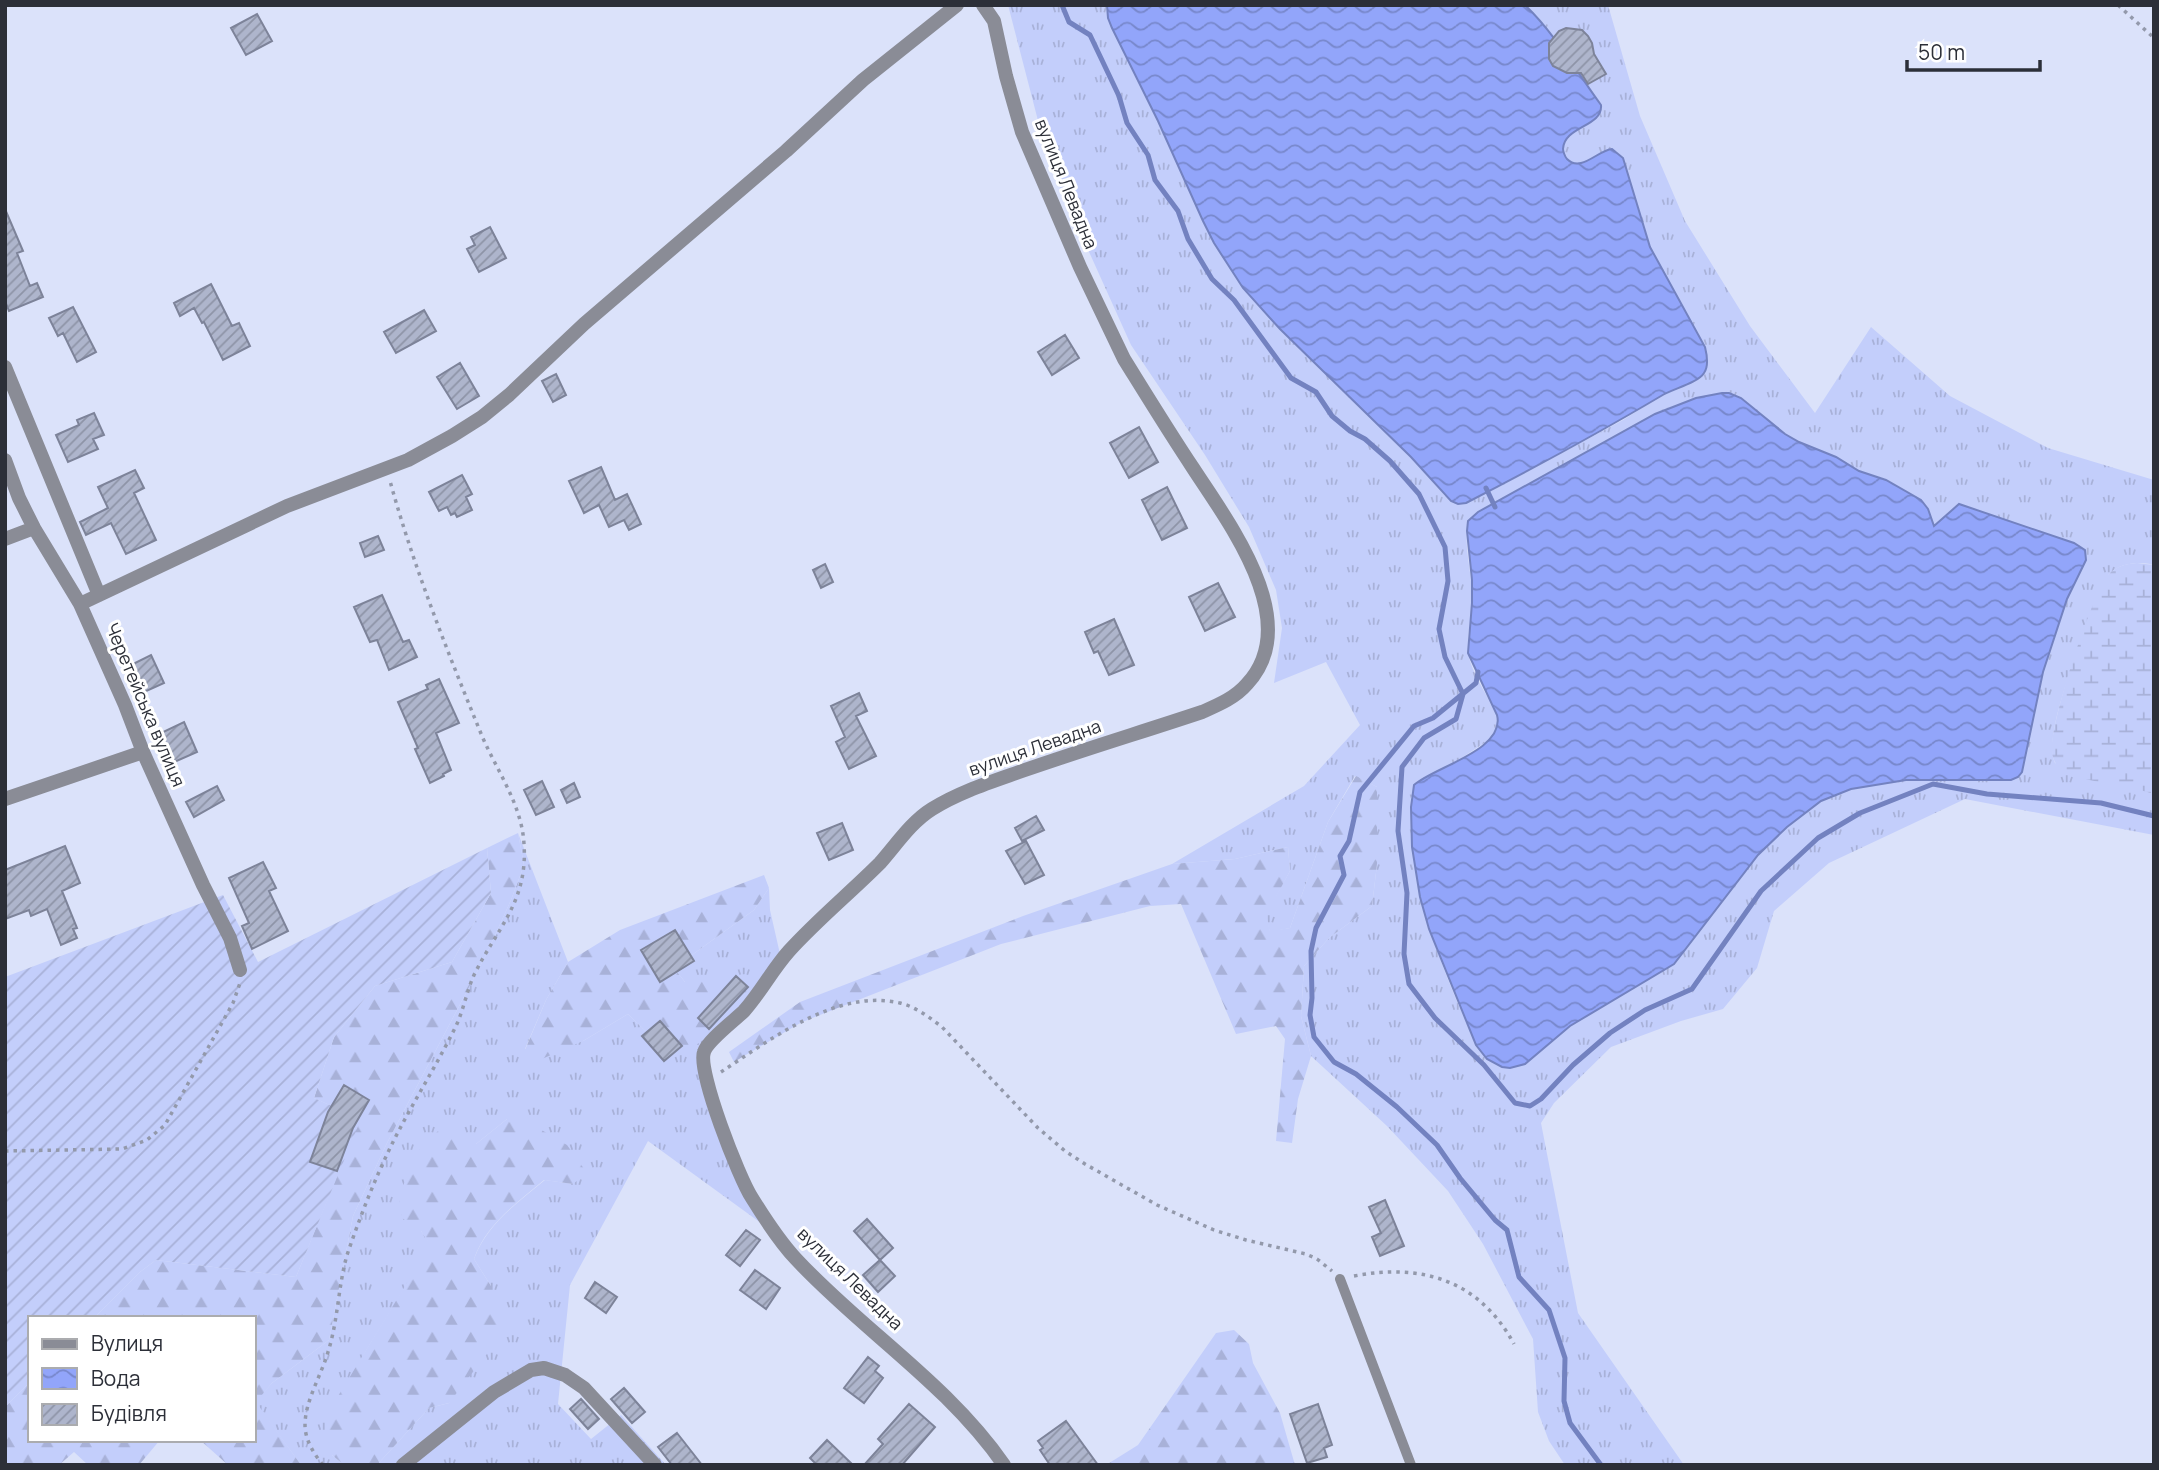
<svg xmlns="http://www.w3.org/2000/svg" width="2159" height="1470" viewBox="0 0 2159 1470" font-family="Manrope,sans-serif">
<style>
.grass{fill:url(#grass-tufts);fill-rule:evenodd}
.forest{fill:url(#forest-firs)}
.wetland{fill:url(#wetland-marsh)}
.garden{fill:url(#garden-furrows)}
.water{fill:url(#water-waves);stroke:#7382c0;stroke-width:2}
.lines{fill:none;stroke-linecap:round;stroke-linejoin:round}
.stream{stroke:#7382c0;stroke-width:5}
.building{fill:url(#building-hatch);stroke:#7d8399;stroke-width:2}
.path{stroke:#9399ab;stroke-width:3.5;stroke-dasharray:3.5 5;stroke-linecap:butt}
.service{stroke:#8a8c96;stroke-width:10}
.minor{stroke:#8a8c96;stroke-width:14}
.labels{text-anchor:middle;stroke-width:6;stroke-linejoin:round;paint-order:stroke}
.street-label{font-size:18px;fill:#2c2f38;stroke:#fff}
</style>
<defs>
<pattern id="grass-tufts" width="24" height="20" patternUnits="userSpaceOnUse" patternTransform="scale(1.75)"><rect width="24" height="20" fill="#c3cefb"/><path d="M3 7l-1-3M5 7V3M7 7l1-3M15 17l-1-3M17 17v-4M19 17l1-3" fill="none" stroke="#a8b1d8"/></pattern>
<pattern id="forest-firs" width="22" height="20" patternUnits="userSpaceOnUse" patternTransform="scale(1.75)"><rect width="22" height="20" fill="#c3cefb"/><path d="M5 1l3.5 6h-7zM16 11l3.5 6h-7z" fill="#a8b1d8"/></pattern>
<pattern id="wetland-marsh" width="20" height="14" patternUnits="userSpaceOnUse" patternTransform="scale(1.75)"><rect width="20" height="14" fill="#c3cefb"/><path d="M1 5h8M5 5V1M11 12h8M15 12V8" fill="none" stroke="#a8b1d8"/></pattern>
<pattern id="garden-furrows" width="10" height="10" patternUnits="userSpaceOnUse" patternTransform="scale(1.75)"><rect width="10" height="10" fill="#c3cefb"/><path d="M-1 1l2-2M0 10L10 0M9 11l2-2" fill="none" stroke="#a8b1d8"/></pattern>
<pattern id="water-waves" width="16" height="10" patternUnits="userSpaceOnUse" patternTransform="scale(1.75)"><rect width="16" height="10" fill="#92a5fa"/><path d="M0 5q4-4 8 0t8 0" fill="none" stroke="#7787cb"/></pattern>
<pattern id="building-hatch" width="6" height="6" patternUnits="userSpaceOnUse" patternTransform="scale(1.75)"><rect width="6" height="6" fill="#aeb5cc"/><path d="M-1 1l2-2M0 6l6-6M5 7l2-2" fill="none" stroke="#8e94a7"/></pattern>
</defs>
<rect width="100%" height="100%" fill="#dbe2fa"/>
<!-- grass -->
<path class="grass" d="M 1008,5 L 1107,5 L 1108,18 L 1112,28 L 1159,121 L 1203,221 L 1214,243 L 1243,288 L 1280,329 L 1411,457 L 1445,496 L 1491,491 L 1623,420 L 1661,396 L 1696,380 L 1705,373 L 1707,362 L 1705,347 L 1650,247 L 1623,158 L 1616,151 C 1595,150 1595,161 1580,163 C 1575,164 1568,162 1565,157 C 1552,138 1586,127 1596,118 C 1599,115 1600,112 1602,108 L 1601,105 C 1576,71 1556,35 1525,5 L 1608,5 L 1640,116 L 1685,221 L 1750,326 L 1815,413 L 1871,327 L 1950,396 L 2048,448 L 2154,480 L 2154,565 C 2138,561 2121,563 2109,574 C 2095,610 2040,730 2055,763 L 2085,778 L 2138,788 L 2154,794 L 2154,835 L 1965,799 L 1829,863 L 1774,911 L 1757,968 L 1723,1009 L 1681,1021 L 1611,1047 L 1554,1103 L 1541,1123 L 1578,1313 L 1684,1465 L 1565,1465 L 1549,1441 L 1538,1412 L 1533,1339 L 1483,1244 L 1448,1191 L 1387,1126 L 1311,1056 L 1301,1016 L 1304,966 L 1329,938 L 1372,906 L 1377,864 L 1377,787 L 1355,776 L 1328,822 L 1290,928 L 1270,932 L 1265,915 L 1290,871 L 1288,847 L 1235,859 L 1172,864 L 1304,786 L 1360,725 L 1326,662 L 1274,683 L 1282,628 L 1276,590 L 1249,527 L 1205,455 L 1131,345 L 1049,163 ZM 1722,393 L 1729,393 L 1740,398 L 1785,434 L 1799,442 L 1836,457 L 1859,471 L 1886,479 L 1921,500 L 1928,509 L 1934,526 L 1951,510 L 1965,506 L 2074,543 L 2067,599 L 2043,672 L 2022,772 L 2018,777 L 2011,780 L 1906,780 L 1851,789 L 1821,801 L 1787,827 L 1758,855 L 1674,964 L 1570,1026 L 1525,1064 L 1476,1045 C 1439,960 1409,892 1411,797 L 1446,768 L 1492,738 L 1498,724 L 1497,715 C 1489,698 1476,680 1470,661 C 1465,642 1471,621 1472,602 C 1473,575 1463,547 1468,521 L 1478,512 L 1655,414 L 1696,398 Z
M 518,833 L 568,962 L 546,1000 L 525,1049 L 583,1041 L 628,1014 L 667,1052 L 685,982 L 674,968 L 754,910 L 769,888 L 770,910 L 780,954 L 707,1055 L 720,1129 L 783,1239 L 648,1141 L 570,1285 L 558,1404 L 591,1439 L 621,1415 L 666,1465 L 377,1465 L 429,1408 L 449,1403 L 491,1286 L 474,1259 C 487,1224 516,1204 545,1180 L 573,1184 L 507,1119 L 476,1144 L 421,1231 L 431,1245 L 364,1354 L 332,1455 L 344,1465 L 301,1465 L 255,1402 L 272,1383 L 329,1340 L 353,1216 L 387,1143 L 486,955 L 511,900 L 524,865 Z"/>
<!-- forest -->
<path class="forest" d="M 1356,776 L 1377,787 L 1377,864 L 1372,906 L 1329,938 L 1304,966 L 1301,1016 L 1311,1056 L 1298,1099 L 1292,1143 L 1276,1141 L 1285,1039 L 1276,1026 L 1236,1034 L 1181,904 L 1150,906 L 1001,944 L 802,1022 L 734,1062 L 729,1052 L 800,1002 L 1023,916 L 1172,864 L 1235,859 L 1288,847 L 1290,871 L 1266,915 L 1270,931 L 1290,928 L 1328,822 Z
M 518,833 L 524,865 L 511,900 L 486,955 L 387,1143 L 353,1216 L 329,1340 L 272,1383 L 256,1402 L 301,1465 L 228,1465 L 200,1440 L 254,1440 L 254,1318 L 94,1318 L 140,1272 L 156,1260 L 296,1277 L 360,1119 L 314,1098 L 334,1037 L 375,986 L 452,962 L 491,893 L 487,848 Z
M 764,875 L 769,888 L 754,910 L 674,968 L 685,982 L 746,974 L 752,992 L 735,1016 L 684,1054 L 667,1052 L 628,1014 L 583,1041 L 535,1062 L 525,1050 L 546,1000 L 568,962 L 620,930 Z
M 507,1119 L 523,1119 L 567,1145 L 587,1173 L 573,1184 L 544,1180 C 517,1203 486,1224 474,1259 L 491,1286 L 500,1316 L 486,1355 L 449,1403 L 429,1408 L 377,1465 L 344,1465 L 332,1455 L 324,1433 L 332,1406 L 430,1245 L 421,1231 L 402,1218 L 399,1196 L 416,1153 L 438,1131 L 476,1144 Z
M 1234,1330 L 1249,1344 L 1253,1363 L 1280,1413 L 1295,1465 L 1106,1465 L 1138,1445 L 1216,1333 Z
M 30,1382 L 30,1440 L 160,1440 L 139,1465 L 88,1465 L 74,1452 L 59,1465 L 5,1465 L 5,1407 Z"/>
<!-- wetland -->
<path class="wetland" d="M 2137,563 L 2154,565 L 2154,794 C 2135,787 2071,780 2060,769 C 2055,764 2052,757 2052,750 C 2050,723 2091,597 2108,575 C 2116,566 2126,564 2137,563 Z"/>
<!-- garden -->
<path class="garden" d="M 487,848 L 491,893 L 452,962 L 375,986 L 334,1037 L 314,1098 L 361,1119 L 296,1277 L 156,1260 L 140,1272 L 94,1318 L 30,1318 L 30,1382 L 5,1407 L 5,977 L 223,895 L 258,962 Z"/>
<!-- water -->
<path class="water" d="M 1107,5 L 1525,5 C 1556,35 1576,71 1601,105 C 1603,127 1564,126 1563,149 C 1563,151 1565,157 1567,159 C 1581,173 1598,150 1612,149 L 1623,158 L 1650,247 L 1705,347 C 1707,355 1709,366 1704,373 C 1698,383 1672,389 1661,396 C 1597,434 1532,469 1466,503 L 1458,504 L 1451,501 L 1411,457 L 1280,329 L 1243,288 L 1214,243 L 1203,221 L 1158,121 L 1112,28 L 1108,18 Z
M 1722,393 L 1729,393 L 1741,398 L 1785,434 L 1799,442 L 1836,457 L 1859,471 L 1886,480 L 1921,500 L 1928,509 L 1934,526 L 1959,504 L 2074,543 L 2085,550 L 2086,560 L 2067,599 L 2043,672 L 2022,772 L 2018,777 L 2011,780 L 1906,780 L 1851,789 L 1821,801 L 1787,827 L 1758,855 L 1674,964 L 1570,1026 L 1525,1064 L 1510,1068 L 1502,1067 L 1487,1059 L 1476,1045 L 1429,929 L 1420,897 L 1412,847 L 1411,807 L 1414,785 C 1434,767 1506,750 1497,715 L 1468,653 L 1472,603 L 1472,580 L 1467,531 L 1468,521 L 1478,512 L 1655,414 L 1696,398 Z"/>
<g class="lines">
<!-- stream -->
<path class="stream" d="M 1062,5 L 1069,22 L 1090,35 L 1119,96 L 1127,123 L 1148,155 L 1155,180 L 1178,211 L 1188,239 L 1212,279 L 1234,300 L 1291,378 L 1316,392 L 1332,416 L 1350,431 L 1365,439 L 1390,461 L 1419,494 L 1445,547 L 1448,581 L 1439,629 L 1445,657 L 1463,694 L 1456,719 L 1424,738 L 1402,767 L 1398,831 L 1407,893 L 1404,954 L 1409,984 L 1435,1018 L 1484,1065 L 1515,1103 L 1530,1106 L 1541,1099 L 1573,1065 L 1610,1033 L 1645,1010 L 1692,989 L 1761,891 L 1818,838 L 1860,813 L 1933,784 L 1987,794 L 2101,803 L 2154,816
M 1486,488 L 1495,507
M 1478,672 L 1476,683 L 1433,718 L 1414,726 L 1360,792 L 1349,841 L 1340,856 L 1344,875 L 1316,928 L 1311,951 L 1312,998 L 1310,1015 L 1314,1037 L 1334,1062 L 1356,1074 L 1397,1107 L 1437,1145 L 1460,1178 L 1495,1220 L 1507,1230 L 1519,1277 L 1549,1310 L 1565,1358 L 1564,1401 L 1570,1423 L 1601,1465"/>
</g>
<!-- building -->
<path class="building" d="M 257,14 L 272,41 L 246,55 L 231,28 Z
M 1566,28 L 1582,30 L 1588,36 L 1592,43 L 1594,54 L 1606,74 L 1588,84 L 1581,73 L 1567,73 L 1553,66 L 1549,59 L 1549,43 L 1559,31 Z
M 5,209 L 23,251 L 17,253 L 30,286 L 37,283 L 43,297 L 9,311 L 5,301 Z
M 490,227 L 506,258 L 479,272 L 467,249 L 475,245 L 471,237 Z
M 211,284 L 232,326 L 239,323 L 250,346 L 223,360 L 204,322 L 202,323 L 194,308 L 180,316 L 174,303 Z
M 73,307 L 96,352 L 77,362 L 63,333 L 58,336 L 49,318 Z
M 424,310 L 436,331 L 396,353 L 384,332 Z
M 1065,335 L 1079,358 L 1052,375 L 1038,352 Z
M 460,363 L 479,396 L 457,409 L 437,377 Z
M 556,374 L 566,395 L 553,402 L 542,381 Z
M 94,413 L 104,435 L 93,439 L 98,449 L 68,462 L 56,435 L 79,425 L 77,420 Z
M 1139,427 L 1158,462 L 1129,478 L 1110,443 Z
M 601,467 L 615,500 L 627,494 L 641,524 L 629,530 L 624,520 L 609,527 L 599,505 L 584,513 L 569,481 Z
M 135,470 L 144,488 L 134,493 L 156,540 L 126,554 L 111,523 L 86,535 L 80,522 L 108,508 L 98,487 Z
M 462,475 L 472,494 L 466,497 L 472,510 L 457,517 L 455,513 L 451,515 L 447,507 L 439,511 L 429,492 Z
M 1167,487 L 1187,528 L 1162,540 L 1142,500 Z
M 378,536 L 384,550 L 365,557 L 360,543 Z
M 825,564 L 833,582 L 821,588 L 813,570 Z
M 1218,583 L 1235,617 L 1205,631 L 1189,597 Z
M 382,595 L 403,642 L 409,640 L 417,657 L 389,670 L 377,640 L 370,642 L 354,607 Z
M 1114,619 L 1134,665 L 1109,675 L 1098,651 L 1094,653 L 1085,632 Z
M 151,655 L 164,683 L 142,693 L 129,666 Z
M 439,679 L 459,723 L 436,733 L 451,770 L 443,774 L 444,776 L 430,783 L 415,749 L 418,748 L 398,702 L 428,689 L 426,685 Z
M 859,693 L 867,711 L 856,716 L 876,756 L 849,769 L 836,742 L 845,737 L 831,706 Z
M 184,722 L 197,752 L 172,763 L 159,734 Z
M 542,781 L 554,807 L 536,815 L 524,790 Z
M 574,783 L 580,797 L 567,803 L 561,790 Z
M 217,786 L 224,800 L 194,817 L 186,802 Z
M 1036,816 L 1044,830 L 1022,841 L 1015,828 Z
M 842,823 L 853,850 L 829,860 L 817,833 Z
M 1026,841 L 1044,875 L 1025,884 L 1006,851 Z
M 65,846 L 80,883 L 62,891 L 77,928 L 73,929 L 77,938 L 61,945 L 47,909 L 31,916 L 29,910 L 5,919 L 5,870 Z
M 263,862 L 276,888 L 269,891 L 288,931 L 252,949 L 242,926 L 249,923 L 229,878 Z
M 675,930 L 694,961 L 660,982 L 641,950 Z
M 736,976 L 748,987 L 709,1029 L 698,1018 Z
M 660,1021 L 682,1046 L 664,1061 L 642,1036 Z
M 344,1085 L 369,1100 L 353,1128 L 337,1171 L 310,1162 L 328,1112 Z
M 1385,1200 L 1404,1246 L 1380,1256 L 1372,1237 L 1381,1233 L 1369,1207 Z
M 867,1219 L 893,1248 L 880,1260 L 854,1231 Z
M 746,1230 L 760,1240 L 740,1266 L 726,1255 Z
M 880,1260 L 895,1276 L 878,1292 L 863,1275 Z
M 755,1270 L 780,1288 L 766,1309 L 740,1290 Z
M 595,1282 L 617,1297 L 606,1313 L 585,1298 Z
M 868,1357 L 879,1366 L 875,1371 L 883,1378 L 864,1403 L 844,1388 Z
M 624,1388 L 645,1412 L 632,1423 L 611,1399 Z
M 581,1399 L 599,1419 L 588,1429 L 570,1409 Z
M 909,1404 L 935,1427 L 902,1465 L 864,1465 L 883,1444 L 878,1439 Z
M 1318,1404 L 1332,1445 L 1324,1448 L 1327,1457 L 1307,1463 L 1290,1414 Z
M 1066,1421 L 1098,1465 L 1050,1465 L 1040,1450 L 1043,1448 L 1038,1441 Z
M 677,1433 L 702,1465 L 672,1465 L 658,1447 Z
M 827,1440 L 853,1465 L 817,1465 L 810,1458 Z"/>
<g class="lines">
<!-- path -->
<path class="path" d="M 2118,5 L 2154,38
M 721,1072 C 770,1040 837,988 900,1003 C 916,1007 929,1017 942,1027 L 1038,1128 L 1065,1151 L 1085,1164 L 1157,1205 L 1214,1230 L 1246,1240 L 1306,1254 L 1317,1259 L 1332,1271
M 5,1151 L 122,1149 L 147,1140 L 165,1125 L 233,1003 L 240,983
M 1354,1276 C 1422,1263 1479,1280 1514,1344
M 323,1465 C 314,1454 305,1440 305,1425 C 305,1401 321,1376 328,1352 C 338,1321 338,1287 347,1255 C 360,1217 375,1178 393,1142 C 412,1104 435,1068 454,1030 C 463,1013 466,993 474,975 C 497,928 528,902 524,844 C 522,805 497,771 482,736 C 448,653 414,568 390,481"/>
<!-- service -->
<path class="service" d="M 1340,1279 L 1411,1465"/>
<!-- minor -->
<path class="minor" d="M 983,5 L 994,21 L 1006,76 L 1022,132 L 1080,267 L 1124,359 C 1147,396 1169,432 1193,468 C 1228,522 1305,622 1247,684 C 1235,698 1218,705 1202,712 C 1142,732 1082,750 1022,771 C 991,782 959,792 932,809 C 911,822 896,845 880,863 C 850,893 817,920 789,951 C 772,970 761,992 744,1011 C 735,1020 707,1041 704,1052 C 697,1071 739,1178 752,1198 C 765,1219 779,1241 796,1259 C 863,1331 947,1383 1004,1465
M 5,367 L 99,595
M 5,460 L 19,498 L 34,528 L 80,604 L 125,705 L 143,752 L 203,885 L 230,938 L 240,970
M 5,539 L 34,528
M 80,604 L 287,506 L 408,460 L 452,436 L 482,417 L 509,395 L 584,324 L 786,151 L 863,80 L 957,5
M 5,799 L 143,752
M 403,1465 L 494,1392 L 531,1370 L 544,1368 L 565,1375 L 584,1388 L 655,1465"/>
</g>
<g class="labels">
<!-- street labels -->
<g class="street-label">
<text transform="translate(1066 184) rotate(68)" y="6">вулиця Левадна</text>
<text transform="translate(145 705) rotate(67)" y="6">Черетейська вулиця</text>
<text transform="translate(1035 748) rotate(-19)" y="6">вулиця Левадна</text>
<text transform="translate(850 1279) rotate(44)" y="6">вулиця Левадна</text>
</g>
</g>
<!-- border -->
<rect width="2159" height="1470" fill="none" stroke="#2c2f38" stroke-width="14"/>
<!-- legend -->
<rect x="28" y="1316" width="228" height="126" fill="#ffffff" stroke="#abacaf" stroke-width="2"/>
<rect x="42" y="1339" width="35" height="10" fill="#8a8c96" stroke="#abacaf" stroke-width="2"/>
<text x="91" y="1351" font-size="21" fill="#2c2f38">Вулиця</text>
<rect x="42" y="1368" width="35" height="21" fill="url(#water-waves)" stroke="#abacaf" stroke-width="2"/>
<text x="91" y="1386" font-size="21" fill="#2c2f38">Вода</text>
<rect x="42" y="1404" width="35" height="21" fill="url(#building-hatch)" stroke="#abacaf" stroke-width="2"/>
<text x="91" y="1421" font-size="21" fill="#2c2f38">Будівля</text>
<!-- scale -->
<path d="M1907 60v10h133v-10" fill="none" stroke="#2c2f38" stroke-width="3.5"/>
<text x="1918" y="60" font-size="21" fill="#2c2f38" stroke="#ffffff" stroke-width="5" paint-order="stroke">50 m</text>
</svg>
